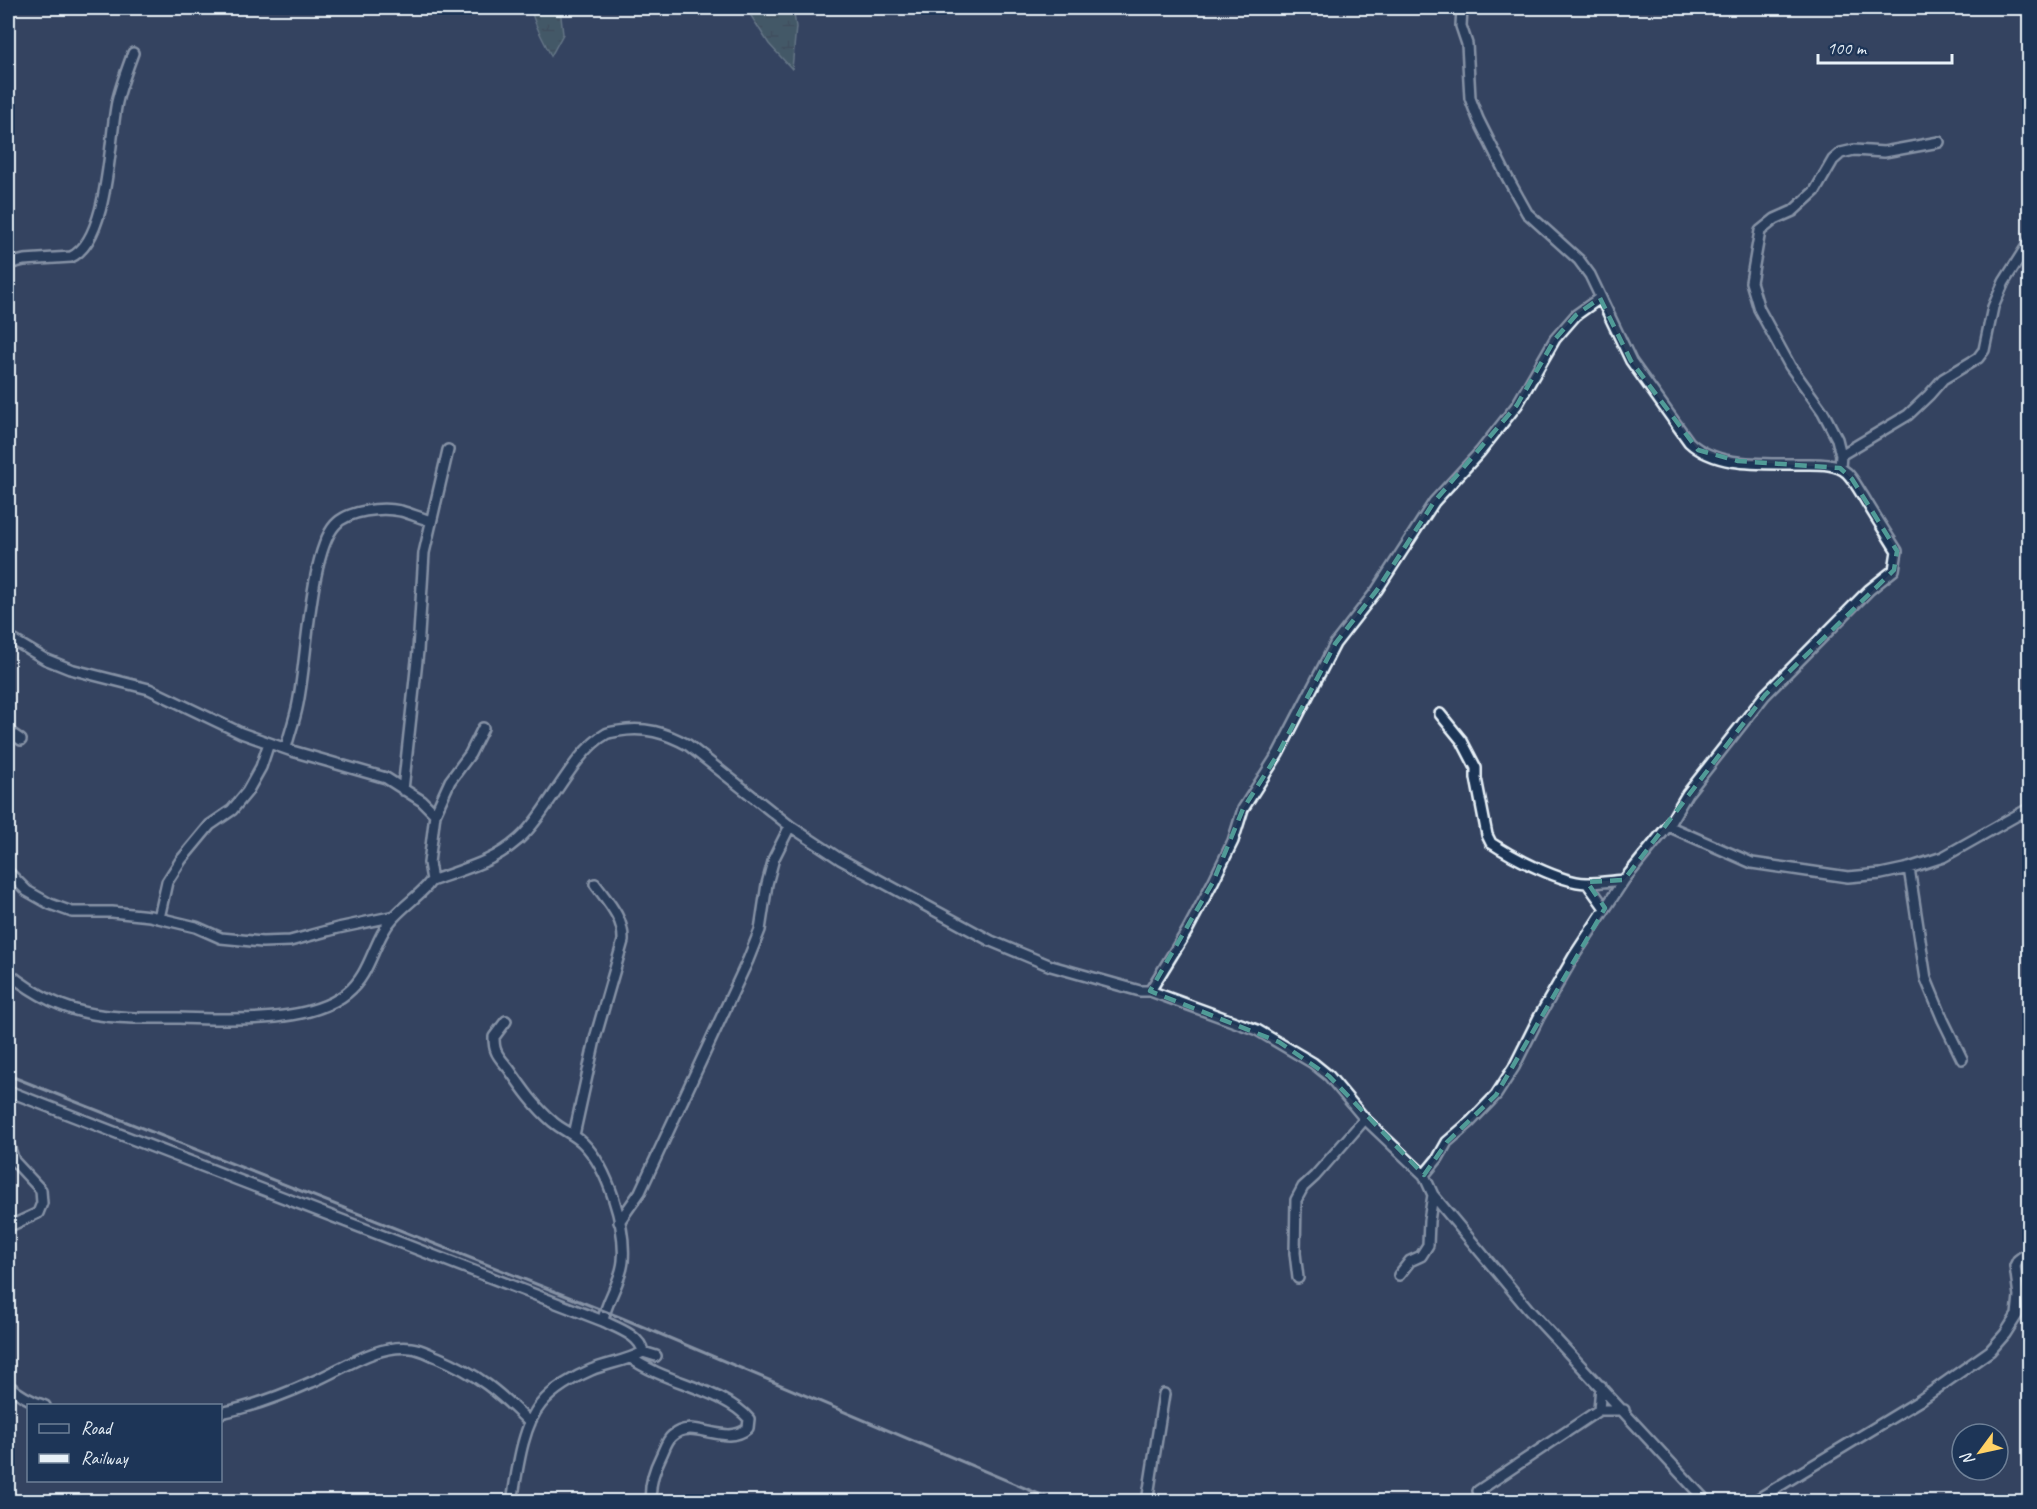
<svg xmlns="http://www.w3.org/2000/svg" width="2037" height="1509" viewBox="0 0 2037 1509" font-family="Caveat,sans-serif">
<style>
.wetland{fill:url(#wetland-marsh);stroke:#9fb2b4;stroke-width:1.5}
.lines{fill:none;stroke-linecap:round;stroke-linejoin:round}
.minor-casing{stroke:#e8f1f8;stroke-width:14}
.minor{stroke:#1d3557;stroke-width:9}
.rail{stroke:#e8f1f8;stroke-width:3}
.marked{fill:none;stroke:#509b97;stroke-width:4.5;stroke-dasharray:12 8;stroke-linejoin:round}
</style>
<defs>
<pattern id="wetland-marsh" width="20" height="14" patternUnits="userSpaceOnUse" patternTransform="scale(1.5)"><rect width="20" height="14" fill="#567270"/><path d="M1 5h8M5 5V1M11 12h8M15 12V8" fill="none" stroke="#4d5b5b"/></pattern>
</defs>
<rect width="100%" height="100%" fill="#344360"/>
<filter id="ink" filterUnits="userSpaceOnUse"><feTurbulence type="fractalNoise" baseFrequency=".0167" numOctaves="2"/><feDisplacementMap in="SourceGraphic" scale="12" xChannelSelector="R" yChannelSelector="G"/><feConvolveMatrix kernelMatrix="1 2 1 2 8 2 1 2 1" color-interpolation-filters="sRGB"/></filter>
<g filter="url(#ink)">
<!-- wetland -->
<path class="wetland" d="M 531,8 L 560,8 L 563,34 L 551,56 C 544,40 533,24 531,8 Z
M 746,8 L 793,8 L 796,27 L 792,69 L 769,44 Z"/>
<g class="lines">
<!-- minor casing -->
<g class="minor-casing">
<path id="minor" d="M 8,264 L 24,260 L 71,257 C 109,240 109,139 117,102 C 121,85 127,69 133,53
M 1841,455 L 1908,415 L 1929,395 L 1943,379 L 1978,358 L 1984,350 L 1993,307 L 2004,282 L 2030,241
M 1840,468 L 1841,455 L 1837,439 L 1823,412 L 1790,366 L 1759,309 L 1751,282 L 1760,231 L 1775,219 L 1793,211 L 1815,191 L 1833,160 L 1841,153 L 1854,150 L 1884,152 L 1939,142
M 8,637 L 45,659 L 70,669 L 149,689 L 241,733 L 292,751 L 386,778 L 422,801 L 435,814 L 429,863 L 432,880
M 1440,714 L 1462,741 L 1476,768 L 1476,778 L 1487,835 L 1491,843 C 1514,858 1560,882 1586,883 C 1599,883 1612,881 1624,880
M 8,731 L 21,740
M 286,748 C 289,735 294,722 297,708 C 307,666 309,554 335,525 C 348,510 382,507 401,511 C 411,514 421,518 431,521
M 403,790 L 418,651 L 424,553 L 448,450
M 435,814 L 450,781 L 470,754 L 483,728
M 1668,826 L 1752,863 L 1848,877 L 1881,874 L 1909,868 L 1943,857 L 2030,808
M 1909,868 L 1926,979 L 1943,1020 L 1962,1059
M 8,872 L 27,891 L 50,904 L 72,912 L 112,912 L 150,916 L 196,927 L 221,938 L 262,942 L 290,941 L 338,928 L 395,916
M 1587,883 L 1605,908
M 159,918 L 167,882 L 181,860 L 210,825 L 232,810 L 247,792 L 261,767 L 269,743
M 8,973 C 33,993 61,1009 93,1014 C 121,1019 150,1018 179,1018 C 227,1019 308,1025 347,993 C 372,973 373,939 394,917 C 404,906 417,897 427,886 C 430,882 430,881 434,880 C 466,868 492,863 519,839 C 549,812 572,753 606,734 C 609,732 614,732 619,731 C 644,726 666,733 688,745 L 790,826 L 840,859 L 991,941 L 1051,966 L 1140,991 L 1150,991 L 1257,1030 L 1313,1063 L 1329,1076 L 1365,1119 L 1424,1175 L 1433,1195 L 1528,1309 L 1707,1502
M 1150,991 L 1187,931 L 1213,882 L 1233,841 L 1243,809 L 1278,754 L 1335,644 L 1377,590 L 1434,502 L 1480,452 L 1517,405 L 1555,339 L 1576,315 L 1600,298
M 506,1021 L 494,1037 C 494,1041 494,1047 496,1051 C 498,1057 505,1064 509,1069 C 522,1088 535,1107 553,1122 C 562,1130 574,1134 583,1143 C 608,1168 626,1226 623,1261 C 621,1283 606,1300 603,1321
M 8,1091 L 603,1321 C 617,1328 640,1335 643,1352
M 574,1135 L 596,1035 L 623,941 C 624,918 608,902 595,884
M 8,1143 L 14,1161 L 41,1190 L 42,1203 L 38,1213 L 8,1227
M 1424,1175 L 1438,1158 L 1447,1142 L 1470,1122 L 1496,1095 L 1514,1067 L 1539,1017 L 1574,956 L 1624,880 L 1668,826 L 1687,794 L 1765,695 L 1869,590 L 1894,570 L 1897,551 C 1886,533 1874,515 1863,496 C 1858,489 1854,480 1847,473 C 1836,463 1818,464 1804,464 C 1767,463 1718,469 1689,442 L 1631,361 L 1590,275 L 1579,260 L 1527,213 L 1507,177 L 1478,119 L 1470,98 L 1467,44 L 1461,26 L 1462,8
M 619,1222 L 640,1192 L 748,960 L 760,930 L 767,884 L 774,858 L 790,826
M 1399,1275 L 1410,1261 L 1421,1256 L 1428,1245 L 1429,1221 L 1433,1195
M 1298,1278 L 1295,1253 L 1296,1200 L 1303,1187 L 1315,1176 L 1365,1119
M 631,1358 C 665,1383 725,1390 749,1419 L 748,1428 C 725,1448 692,1416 672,1436 C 667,1440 664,1450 661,1456 C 654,1470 649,1487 651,1502
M 8,1385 C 19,1395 30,1401 45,1406
M 1599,1410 L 1601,1386
M 220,1413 C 252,1407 283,1395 312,1382 C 343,1369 376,1344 411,1348 C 421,1349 429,1354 437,1357 C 478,1374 499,1392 530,1423
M 1478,1491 L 1599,1410 L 1624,1410
M 512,1502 C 517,1473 522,1426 541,1404 C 552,1390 574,1377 591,1370 C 608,1363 627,1361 643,1352 L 656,1356
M 1147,1502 L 1164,1394
M 1753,1502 L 1919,1401 L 1990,1351 L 2005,1334 L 2017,1315 L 2019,1296 L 2015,1266 L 2018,1260 L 2030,1251"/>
</g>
<!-- minor -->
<use href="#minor" class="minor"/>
<!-- rail -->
<path class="rail" d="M 8,1075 L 622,1318 L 1058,1502"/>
</g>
</g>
<!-- marked area -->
<path d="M0 0H2037V1509H0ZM 1600,298 L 1631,361 L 1698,450 L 1738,461 L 1840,468 L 1852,479 L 1897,551 L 1894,570 L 1765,695 L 1624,880 L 1587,882 L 1605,908 L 1496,1095 L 1447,1142 L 1424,1175 L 1329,1076 L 1279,1042 L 1150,991 L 1213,882 L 1243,809 L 1278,754 L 1335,644 L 1377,590 L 1434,502 L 1517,405 L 1555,339 L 1576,315 Z" fill="#344360" fill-opacity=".55" fill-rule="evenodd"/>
<path class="marked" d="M 1600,298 L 1631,361 L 1698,450 L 1738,461 L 1840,468 L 1852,479 L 1897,551 L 1894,570 L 1765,695 L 1624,880 L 1587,882 L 1605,908 L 1496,1095 L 1447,1142 L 1424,1175 L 1329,1076 L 1279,1042 L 1150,991 L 1213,882 L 1243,809 L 1278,754 L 1335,644 L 1377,590 L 1434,502 L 1517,405 L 1555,339 L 1576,315 Z"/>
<!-- margin -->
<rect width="2037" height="1509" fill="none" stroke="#1d3557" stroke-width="30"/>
<rect x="15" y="15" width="2007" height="1479" fill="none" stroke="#e8f1f8" stroke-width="2" filter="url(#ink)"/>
<!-- legend -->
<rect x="27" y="1404" width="195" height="78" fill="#1d3557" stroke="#6e8097" stroke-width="1.5"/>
<rect x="39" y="1424" width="30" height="9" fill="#1d3557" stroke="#6e8097" stroke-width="1.5"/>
<text x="81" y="1434" font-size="18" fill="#e8f1f8">Road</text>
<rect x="39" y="1454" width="30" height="9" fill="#e8f1f8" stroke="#6e8097" stroke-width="1.5"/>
<text x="81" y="1464" font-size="18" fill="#e8f1f8">Railway</text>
<!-- north arrow -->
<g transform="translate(1980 1452) rotate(237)"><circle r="28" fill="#1d3557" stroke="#6e8097" stroke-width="1.5"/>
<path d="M0-4.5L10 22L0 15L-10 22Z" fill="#ffd166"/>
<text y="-9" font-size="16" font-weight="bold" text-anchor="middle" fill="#e8f1f8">N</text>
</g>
<!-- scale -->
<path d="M1818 54v9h134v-9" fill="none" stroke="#e8f1f8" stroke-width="3"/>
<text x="1827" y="54" font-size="18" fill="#e8f1f8" stroke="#1d3557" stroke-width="4.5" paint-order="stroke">100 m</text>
</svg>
